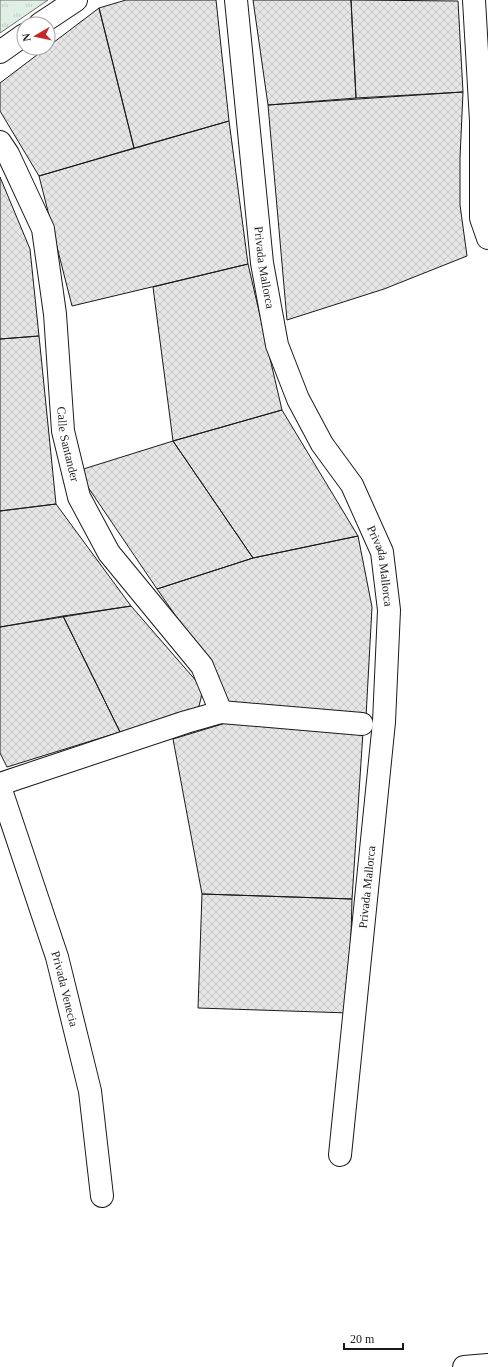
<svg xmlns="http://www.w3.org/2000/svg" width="488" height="1367" viewBox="0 0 488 1367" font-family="Georgia,serif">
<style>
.park{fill:url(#park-tufts);stroke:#6a6a6a}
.building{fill:url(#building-cross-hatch);stroke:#1a1a1a}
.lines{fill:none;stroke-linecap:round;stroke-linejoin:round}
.minor-casing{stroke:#1a1a1a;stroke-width:24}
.major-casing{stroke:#1a1a1a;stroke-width:24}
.minor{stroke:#fff;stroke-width:22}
.major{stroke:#fff;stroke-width:22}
.labels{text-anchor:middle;stroke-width:3;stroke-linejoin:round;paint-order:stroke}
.street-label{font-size:12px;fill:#1a1a1a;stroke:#fff}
</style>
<defs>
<pattern id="park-tufts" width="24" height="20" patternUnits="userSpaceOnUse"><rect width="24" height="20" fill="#e0efe3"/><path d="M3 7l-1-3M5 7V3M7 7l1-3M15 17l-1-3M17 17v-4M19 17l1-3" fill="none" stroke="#c0ccc2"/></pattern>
<pattern id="building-cross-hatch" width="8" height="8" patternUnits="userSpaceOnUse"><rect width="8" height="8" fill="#e6e6e6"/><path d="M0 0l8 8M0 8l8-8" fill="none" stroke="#c5c5c5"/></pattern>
</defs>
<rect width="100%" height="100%" fill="#fff"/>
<!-- park -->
<path class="park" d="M 0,0 L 48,0 L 0,33 Z"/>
<!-- building -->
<path class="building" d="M 126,0 L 216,0 L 229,121 L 134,148 L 99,8 Z
M 253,0 L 351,0 L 356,98 L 268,105 Z
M 351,0 L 458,1 L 463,92 L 356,98 Z
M 99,8 L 134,148 L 39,176 L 0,111 L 0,83 Z
M 463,92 L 460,158 L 460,205 L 467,256 L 384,289 L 287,320 L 268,105 Z
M 229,121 L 248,264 L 72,306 L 39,176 Z
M 0,177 L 30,249 L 39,336 L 0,339 Z
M 248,264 L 282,410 L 173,441 L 153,287 Z
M 39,336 L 56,504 L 0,511 L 0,339 Z
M 282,410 L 358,536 L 253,558 L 173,441 Z
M 173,441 L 253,558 L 157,589 L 77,471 Z
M 56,504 L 131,606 L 0,627 L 0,511 Z
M 358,536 L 372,607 L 366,717 L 232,707 L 203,655 L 157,589 L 253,558 Z
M 131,606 L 198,683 L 202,694 L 199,706 L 186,716 L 120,732 L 63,616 Z
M 63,616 L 120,732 L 7,767 L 0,753 L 0,627 Z
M 229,722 L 363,732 L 352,899 L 202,894 L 173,739 Z
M 202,894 L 352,899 L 349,1013 L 198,1008 Z"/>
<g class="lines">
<!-- minor casing -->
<g class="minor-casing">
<g id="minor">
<path id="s1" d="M 236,0 L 262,263 L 277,345 L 298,399 L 322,444 L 352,485 L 382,552 L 389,610 L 384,722 L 340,1155"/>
<path d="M 474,0 L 481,121 L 481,218 L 488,238"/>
<path d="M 40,24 L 76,0"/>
<path d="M 0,52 L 24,35"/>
<path id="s2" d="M 0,142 L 8,154 L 43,229 L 55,314 L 63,431 L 79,497 L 109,553 L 202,666 L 221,712"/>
<path d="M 0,784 L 186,722 L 221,712 L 362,724"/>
<path id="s3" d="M 0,787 L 57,957 L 90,1091 L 102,1196"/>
</g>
</g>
<!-- major casing -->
<g class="major-casing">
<path id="major" d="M 464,1367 L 488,1365"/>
</g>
<!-- minor -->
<use href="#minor" class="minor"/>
<!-- major -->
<use href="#major" class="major"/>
</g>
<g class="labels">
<!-- street labels -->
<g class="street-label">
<text dy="4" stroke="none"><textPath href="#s1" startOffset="269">Privada Mallorca</textPath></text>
<text dy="4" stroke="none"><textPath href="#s2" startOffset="314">Calle Santander</textPath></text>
<text dy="4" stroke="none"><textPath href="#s1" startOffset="594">Privada Mallorca</textPath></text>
<text transform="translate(367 887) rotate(-84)" y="4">Privada Mallorca</text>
<text dy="4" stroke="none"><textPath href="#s3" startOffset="212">Privada Venecia</textPath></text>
</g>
</g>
<!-- north arrow -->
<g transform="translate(36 36) rotate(261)"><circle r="19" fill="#ffffff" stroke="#a3a3a3"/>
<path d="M0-3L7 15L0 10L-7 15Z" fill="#c62828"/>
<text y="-6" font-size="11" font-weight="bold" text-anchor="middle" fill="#1a1a1a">N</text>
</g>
<!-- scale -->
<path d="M344 1343v6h59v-6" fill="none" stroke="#1a1a1a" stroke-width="2"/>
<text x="350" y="1343" font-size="12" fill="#1a1a1a" stroke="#ffffff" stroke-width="3" paint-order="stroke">20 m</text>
</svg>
